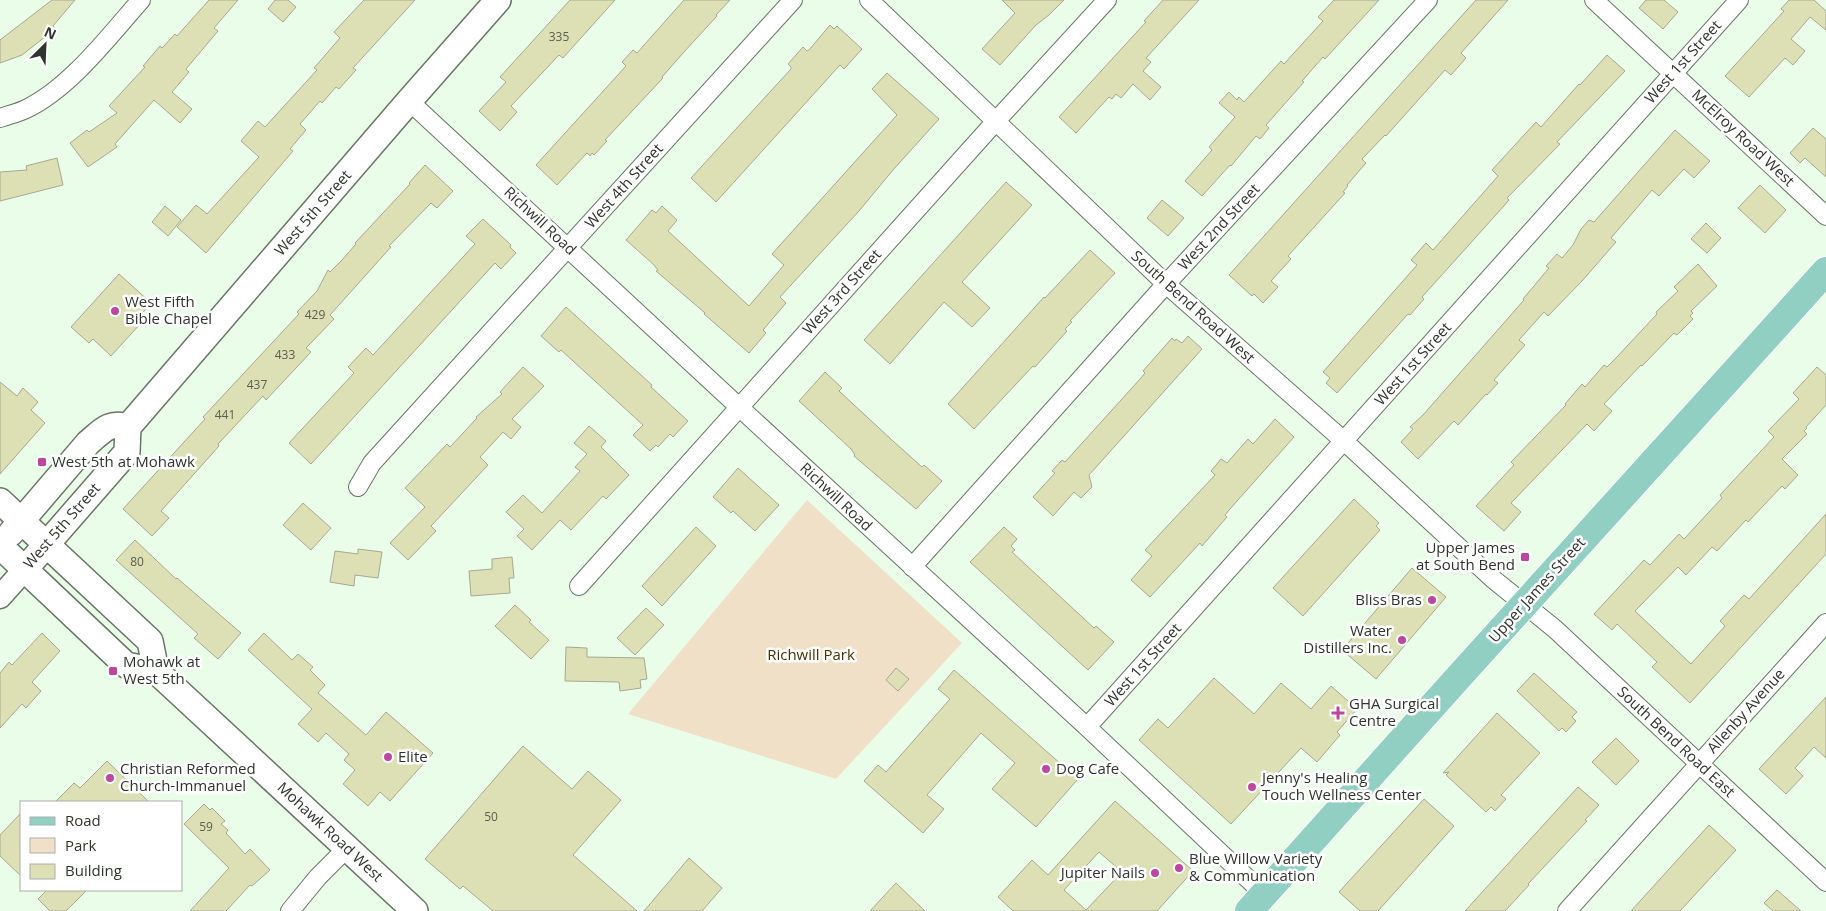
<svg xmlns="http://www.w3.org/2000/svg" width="1826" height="911" viewBox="0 0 1826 911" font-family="'Open Sans',sans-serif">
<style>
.green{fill:#f1e0c8}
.building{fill:#dde0b5;stroke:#a6a990;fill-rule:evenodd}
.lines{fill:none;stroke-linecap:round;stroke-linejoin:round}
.minor-casing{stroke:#667765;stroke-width:20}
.tertiary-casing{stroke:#667765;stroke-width:25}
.secondary-casing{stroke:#667765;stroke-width:28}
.primary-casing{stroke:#fff;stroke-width:30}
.minor{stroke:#fff;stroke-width:18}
.tertiary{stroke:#fff;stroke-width:22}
.secondary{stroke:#fff;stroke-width:25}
.primary{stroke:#91cfc2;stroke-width:28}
.poi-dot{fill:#bd479e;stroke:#fff;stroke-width:2}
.labels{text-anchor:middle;stroke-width:5;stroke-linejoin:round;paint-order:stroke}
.number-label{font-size:12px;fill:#5a604f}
.street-label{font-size:15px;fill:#2e352d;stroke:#fff}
.poi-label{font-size:15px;fill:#2e352d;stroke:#fff;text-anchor:start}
.park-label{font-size:15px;fill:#483000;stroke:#fff}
</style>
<rect width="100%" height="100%" fill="#e9fde8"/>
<!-- green -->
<path class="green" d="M 807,500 L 962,643 L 836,779 L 628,714 Z"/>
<!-- building -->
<path class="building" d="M 52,0 L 75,0 L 53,26 L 55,29 L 22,55 L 0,63 L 0,40 Z
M 209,0 L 238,0 L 214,28 L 218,31 L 186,69 L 189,72 L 172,92 L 192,109 L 180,123 L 154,100 L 115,144 L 117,147 L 88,167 L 70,143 L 87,130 L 89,132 L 117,113 L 109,106 L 145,67 L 143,66 L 160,46 L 162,48 L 175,34 L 177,36 Z
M 275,0 L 288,0 L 296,7 L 283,22 L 268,9 Z
M 364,0 L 415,0 L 353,68 L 356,70 L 339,89 L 336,87 L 322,103 L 320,101 L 300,124 L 306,130 L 290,149 L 293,151 L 206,253 L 177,227 L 196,205 L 207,214 L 259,157 L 241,141 L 258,121 L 265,127 L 317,70 L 314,68 L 340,38 L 334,32 Z
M 570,0 L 615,0 L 563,58 L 559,55 L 511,106 L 517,112 L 500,131 L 479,111 L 506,82 L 500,77 Z
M 684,0 L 730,0 L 716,15 L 717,16 L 684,52 L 662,77 L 663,78 L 605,140 L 607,141 L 594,155 L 592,153 L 590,156 L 587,153 L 557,185 L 536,165 L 626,66 L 622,62 L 633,50 L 637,53 Z
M 1002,0 L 1064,0 L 1049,15 L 1036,25 L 1000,65 L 982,49 L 1015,13 Z
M 1163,0 L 1199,0 L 1146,58 L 1151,62 L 1143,71 L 1161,87 L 1150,100 L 1133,84 L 1121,98 L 1116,94 L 1112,99 L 1109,97 L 1076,133 L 1059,117 L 1146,22 L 1144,21 Z
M 1334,0 L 1379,0 L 1325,59 L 1323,57 L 1302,81 L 1304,82 L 1266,125 L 1269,128 L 1260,139 L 1256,136 L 1231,166 L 1230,165 L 1202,196 L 1185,181 L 1212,150 L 1209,147 L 1235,117 L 1219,103 L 1229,92 L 1237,100 L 1239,97 L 1244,102 L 1281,61 L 1284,64 L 1323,21 L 1318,17 Z
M 1476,0 L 1508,0 L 1461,53 L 1466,58 L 1451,75 L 1445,70 L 1386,136 L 1385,135 L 1362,159 L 1366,163 L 1347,185 L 1348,186 L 1343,192 L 1345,193 L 1288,256 L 1291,259 L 1271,281 L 1278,287 L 1263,303 L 1254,294 L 1252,296 L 1229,275 Z
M 1646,0 L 1664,0 L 1678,12 L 1663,29 L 1639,8 Z
M 1789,0 L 1814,0 L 1826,11 L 1826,30 L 1810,17 L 1791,39 L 1805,51 L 1793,65 L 1785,58 L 1749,97 L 1725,76 L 1784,11 L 1781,9 Z
M 830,25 L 834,29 L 837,26 L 862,49 L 844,69 L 840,65 L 716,202 L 691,178 L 791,69 L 791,67 L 788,64 L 803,47 L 807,51 L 809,50 Z
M 1607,55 L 1625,71 L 1557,142 L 1560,144 L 1507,198 L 1509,200 L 1503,207 L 1422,297 L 1424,299 L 1410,315 L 1408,314 L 1337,393 L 1326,383 L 1330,378 L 1323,372 L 1417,265 L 1411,260 L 1426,243 L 1433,250 L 1498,176 L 1492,170 L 1536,122 L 1541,127 L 1579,84 L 1580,85 Z
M 887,73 L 939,119 L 893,170 L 859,211 L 780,297 L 786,303 L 763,330 L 766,333 L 749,353 L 704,314 L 705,313 L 656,271 L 658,270 L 653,264 L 626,240 L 652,210 L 656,213 L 662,206 L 677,220 L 668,231 L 749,306 L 784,265 L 772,254 L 897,115 L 872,89 Z
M 1813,128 L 1826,139 L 1826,177 L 1805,158 L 1800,163 L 1790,153 Z
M 1675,130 L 1710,161 L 1694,178 L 1684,169 L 1659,196 L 1652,190 L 1611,238 L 1616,242 L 1582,281 L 1548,316 L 1544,312 L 1519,340 L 1525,345 L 1494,380 L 1498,383 L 1487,395 L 1486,394 L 1458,425 L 1454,421 L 1418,459 L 1401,442 L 1413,429 L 1410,427 L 1423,415 L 1524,300 L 1523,299 L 1549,268 L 1546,266 L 1557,254 L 1562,258 L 1573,245 L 1581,229 L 1589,220 L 1594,222 Z
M 57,158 L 63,185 L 0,201 L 0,172 L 27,170 L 26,166 Z
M 425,165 L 453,191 L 437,208 L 431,203 L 389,246 L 391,247 L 330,315 L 334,319 L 306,348 L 311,352 L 266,400 L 263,396 L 218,444 L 219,446 L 161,511 L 169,518 L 152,536 L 123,509 L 205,419 L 203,417 L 299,314 L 297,312 L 317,291 L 328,270 L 330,272 L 342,260 L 356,244 L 355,243 L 410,184 L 409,183 Z
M 1006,182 L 1032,205 L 962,282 L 990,308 L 972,327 L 944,302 L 890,364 L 864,340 Z
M 1760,185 L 1786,210 L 1765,233 L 1738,208 Z
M 1162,200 L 1184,218 L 1168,236 L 1147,218 Z
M 165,206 L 181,220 L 168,236 L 152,222 Z
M 483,219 L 511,245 L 510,247 L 516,253 L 501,269 L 495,263 L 311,464 L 289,443 L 354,373 L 348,367 L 366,348 L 373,355 L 475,244 L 466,236 Z
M 1706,223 L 1721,238 L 1707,253 L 1691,239 Z
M 1090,250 L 1115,273 L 1070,321 L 1072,322 L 1065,329 L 1067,331 L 1035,367 L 1033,366 L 974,429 L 948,404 L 1044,297 L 1045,298 Z
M 1698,264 L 1717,286 L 1691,311 L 1693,313 L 1690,316 L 1693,319 L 1677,335 L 1674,333 L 1642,366 L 1641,365 L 1604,404 L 1612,411 L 1594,431 L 1587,424 L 1511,503 L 1521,512 L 1504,531 L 1476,506 L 1514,465 L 1511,462 L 1566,405 L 1565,404 L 1582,384 L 1585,387 L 1604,365 L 1607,367 L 1616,358 L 1657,314 L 1656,312 L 1678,291 L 1674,287 Z
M 119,274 L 151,303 L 138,318 L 142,322 L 111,356 L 93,339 L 89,343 L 71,327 Z
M 566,307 L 652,385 L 651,387 L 688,421 L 673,437 L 670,434 L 658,447 L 656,445 L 650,451 L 633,435 L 643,425 L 561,350 L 559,352 L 541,336 Z
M 1188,336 L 1202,349 L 1089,475 L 1092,487 L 1081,498 L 1074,492 L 1053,516 L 1033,497 L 1055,473 L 1052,471 L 1062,460 L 1065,462 L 1140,379 L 1145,373 L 1143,371 L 1172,338 L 1175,341 L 1176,339 L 1182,343 Z
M 523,367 L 544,386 L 512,419 L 521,427 L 511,439 L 503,432 L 480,457 L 488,465 L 431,526 L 436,531 L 408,560 L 390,543 L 425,507 L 405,488 L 447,444 L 450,447 L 477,418 L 476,417 L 502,394 L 500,392 Z
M 1817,367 L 1826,375 L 1826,405 L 1806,427 L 1807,428 L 1804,431 L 1807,434 L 1782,459 L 1798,475 L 1785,489 L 1782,486 L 1748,522 L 1746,520 L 1717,551 L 1712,547 L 1686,575 L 1678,567 L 1635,611 L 1691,664 L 1725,626 L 1720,621 L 1744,595 L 1749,599 L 1826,514 L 1826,554 L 1690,703 L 1652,667 L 1657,662 L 1617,624 L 1612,630 L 1594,614 L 1644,560 L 1650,565 L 1679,534 L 1684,539 L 1722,498 L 1720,495 L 1774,437 L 1768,431 L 1799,399 L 1793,393 Z
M 825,372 L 842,388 L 839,391 L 893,441 L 922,467 L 924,465 L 942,481 L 916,509 L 854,456 L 855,455 L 851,449 L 799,401 Z
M 0,382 L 17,396 L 23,388 L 38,402 L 31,410 L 45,423 L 0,474 Z
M 1275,419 L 1294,437 L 1230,509 L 1225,515 L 1227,517 L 1202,546 L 1200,543 L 1150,597 L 1131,580 L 1152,556 L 1145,550 L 1215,475 L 1211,471 L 1221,459 L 1227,463 L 1248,439 L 1253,444 Z
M 589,426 L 606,441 L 601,447 L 629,475 L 606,499 L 603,496 L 571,530 L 560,520 L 532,550 L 517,536 L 524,529 L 506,512 L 523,495 L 542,513 L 580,471 L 575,467 L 587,454 L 574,443 Z
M 738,468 L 779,505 L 755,531 L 733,511 L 731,513 L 713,497 Z
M 1354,499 L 1379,523 L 1376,526 L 1380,530 L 1303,616 L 1273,588 Z
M 303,503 L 331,528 L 311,550 L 283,525 Z
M 696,527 L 716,546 L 662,606 L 642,586 Z
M 1004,527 L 1017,539 L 1011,546 L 1015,550 L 1012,552 L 1094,628 L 1096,626 L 1114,642 L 1088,670 L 970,562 Z
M 135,540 L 176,579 L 177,578 L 241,633 L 218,659 L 194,638 L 198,634 L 116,560 Z
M 358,549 L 382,552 L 378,578 L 355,575 L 354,586 L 330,582 L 335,551 L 358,554 Z
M 512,557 L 514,578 L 509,578 L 510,593 L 471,596 L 469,571 L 492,569 L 492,559 Z
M 1412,568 L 1446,597 L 1376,679 L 1342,650 Z
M 515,605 L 531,620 L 529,622 L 549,640 L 531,659 L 495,626 Z
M 646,608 L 664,625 L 635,655 L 617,638 Z
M 42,633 L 60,651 L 32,682 L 41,691 L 26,708 L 22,704 L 0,728 L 0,673 L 9,662 L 12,665 Z
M 264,633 L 292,660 L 298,654 L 313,667 L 310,670 L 325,685 L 318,693 L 366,735 L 386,712 L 433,753 L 390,801 L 380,792 L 368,806 L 343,784 L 355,770 L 344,760 L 349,754 L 326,733 L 318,742 L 298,724 L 312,709 L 248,650 Z
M 566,647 L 587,648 L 587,657 L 644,658 L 647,679 L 640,680 L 641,688 L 620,691 L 619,682 L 565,681 Z
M 896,668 L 909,679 L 898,691 L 886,680 Z
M 954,670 L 1078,779 L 1036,827 L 992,789 L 1015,763 L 981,733 L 927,795 L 944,809 L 923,833 L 864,781 L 878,765 L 886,772 L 950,699 L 938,689 Z
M 1534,673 L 1577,712 L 1572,717 L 1576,721 L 1566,732 L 1562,728 L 1559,731 L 1517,691 Z
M 1214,678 L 1254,714 L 1281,683 L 1311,709 L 1331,686 L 1357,709 L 1337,732 L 1340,735 L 1317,762 L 1301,748 L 1231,824 L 1139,740 L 1158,719 L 1168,728 Z
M 1826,697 L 1826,758 L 1814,747 L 1795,768 L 1803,776 L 1786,794 L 1759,769 Z
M 1497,713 L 1540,753 L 1501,795 L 1506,799 L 1495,811 L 1491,807 L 1486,812 L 1446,775 L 1449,772 L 1443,773 Z
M 1616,738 L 1639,761 L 1616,785 L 1592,762 Z
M 523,746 L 572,789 L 588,771 L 621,800 L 573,855 L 637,911 L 493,911 L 463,886 L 460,889 L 425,859 Z
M 107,761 L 149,802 L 55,802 L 74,783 L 80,788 Z
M 1578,787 L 1599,805 L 1585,820 L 1587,821 L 1528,884 L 1529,885 L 1505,911 L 1465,911 Z
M 1424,799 L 1454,826 L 1378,911 L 1360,911 L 1339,892 Z
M 1115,801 L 1193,871 L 1157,911 L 1013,911 L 998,897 L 1032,860 L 1048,875 ZM 1099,852 L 1122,872 L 1086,910 L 1064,890 Z
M 204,804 L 210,810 L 212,808 L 225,821 L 221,824 L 228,830 L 226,833 L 245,854 L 250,849 L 270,870 L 252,886 L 250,885 L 226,911 L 190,911 L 229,868 L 184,824 Z
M 21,813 L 21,876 L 0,856 L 0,835 Z
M 1709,825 L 1736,850 L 1680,911 L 1631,911 Z
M 689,858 L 722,888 L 702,911 L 644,911 Z
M 896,883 L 925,911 L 870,911 Z
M 47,890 L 87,890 L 66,911 L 50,911 L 38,899 Z
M 1777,890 L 1801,911 L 1773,911 L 1764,903 Z"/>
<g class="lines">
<!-- minor casing -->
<g class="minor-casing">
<path id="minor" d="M 869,0 L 1166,284 L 1344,441 L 1493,579 L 1555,629 L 1826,882
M 1594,0 L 1826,216
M 409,101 L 739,407 L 1087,727 L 1264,894
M 0,118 C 8,115 18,113 26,109 C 70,88 109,36 141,0
M 358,487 L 372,463 L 793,0
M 912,567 L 1166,284 L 1428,0
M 579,586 L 996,121 L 1107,0
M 1087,727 L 1739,0
M 290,911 L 318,877 L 347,848
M 1567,911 L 1826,623"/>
</g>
<!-- tertiary casing -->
<g class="tertiary-casing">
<path id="tertiary" d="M 0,597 L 25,569"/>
</g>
<!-- secondary casing -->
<g class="secondary-casing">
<path id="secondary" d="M 0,501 L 150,641 L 156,671
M 11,533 L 88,443 C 102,431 109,421 128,427
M 0,546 L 126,665 L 156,671 L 415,911
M 25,569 L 127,452 L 128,427 L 409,101 L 498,0"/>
</g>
<!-- primary casing -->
<g class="primary-casing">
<path id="primary" d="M 1249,911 L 1464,671 L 1826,271"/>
</g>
<!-- minor -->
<use href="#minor" class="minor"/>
<!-- tertiary -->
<use href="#tertiary" class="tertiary"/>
<!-- secondary -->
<use href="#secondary" class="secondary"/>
<!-- primary -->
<use href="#primary" class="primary"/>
</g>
<!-- markers -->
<g class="poi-dot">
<circle cx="115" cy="311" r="5"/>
<rect x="37" y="457" width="10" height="10" rx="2.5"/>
<rect x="1520" y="552" width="10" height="10" rx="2.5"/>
<circle cx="1432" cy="600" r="5"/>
<circle cx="1402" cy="640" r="5"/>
<rect x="108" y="666" width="10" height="10" rx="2.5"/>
<path d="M1335.5 705.5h5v5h5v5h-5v5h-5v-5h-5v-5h5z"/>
<circle cx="388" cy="757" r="5"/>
<circle cx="1046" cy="769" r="5"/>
<circle cx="110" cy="778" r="5"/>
<circle cx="1252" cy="787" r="5"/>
<circle cx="1179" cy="868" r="5"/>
<circle cx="1155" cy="873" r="5"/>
</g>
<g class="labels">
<!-- number labels -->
<g class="number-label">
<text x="559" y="41">335</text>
<text x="315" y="319">429</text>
<text x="285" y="359">433</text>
<text x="257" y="389">437</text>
<text x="225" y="419">441</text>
<text x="137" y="566">80</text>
<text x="491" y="821">50</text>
<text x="206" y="831">59</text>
</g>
<!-- street labels -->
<g class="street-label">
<text transform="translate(1683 62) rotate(-48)" y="5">West 1st Street</text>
<text transform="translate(1743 138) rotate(43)" y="5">McElroy Road West</text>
<text transform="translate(624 186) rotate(-48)" y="5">West 4th Street</text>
<text transform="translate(313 213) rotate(-49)" y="5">West 5th Street</text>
<text transform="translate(540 221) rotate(43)" y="5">Richwill Road</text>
<text transform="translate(1219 227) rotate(-47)" y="5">West 2nd Street</text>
<text transform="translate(842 292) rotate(-48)" y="5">West 3rd Street</text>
<text transform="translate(1193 307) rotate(42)" y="5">South Bend Road West</text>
<text transform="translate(1413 364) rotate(-48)" y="5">West 1st Street</text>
<text transform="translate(836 497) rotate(43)" y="5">Richwill Road</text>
<text transform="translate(62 526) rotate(-49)" y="5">West 5th Street</text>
<text transform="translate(1537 590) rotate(-48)" y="5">Upper James Street</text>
<text transform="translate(1143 665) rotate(-48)" y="5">West 1st Street</text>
<text transform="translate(1746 711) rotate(-48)" y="5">Allenby Avenue</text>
<text transform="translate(1676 742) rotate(43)" y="5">South Bend Road East</text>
<text transform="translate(330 832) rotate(43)" y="5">Mohawk Road West</text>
</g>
<!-- poi labels -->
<g class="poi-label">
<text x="125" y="307">West Fifth<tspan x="125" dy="17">Bible Chapel</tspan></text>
<text x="52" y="467">West 5th at Mohawk</text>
<text x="1515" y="553" text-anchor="end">Upper James<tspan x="1515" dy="17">at South Bend</tspan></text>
<text x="1422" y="605" text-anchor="end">Bliss Bras</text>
<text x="1392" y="636" text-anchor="end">Water<tspan x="1392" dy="17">Distillers Inc.</tspan></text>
<text x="123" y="667">Mohawk at<tspan x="123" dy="17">West 5th</tspan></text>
<text x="1349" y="709">GHA Surgical<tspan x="1349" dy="17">Centre</tspan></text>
<text x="398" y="762">Elite</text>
<text x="120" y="774">Christian Reformed<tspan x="120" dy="17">Church-Immanuel</tspan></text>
<text x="1056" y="774">Dog Cafe</text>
<text x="1262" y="783">Jenny's Healing<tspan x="1262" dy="17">Touch Wellness Center</tspan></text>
<text x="1189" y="864">Blue Willow Variety<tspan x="1189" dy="17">&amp; Communication</tspan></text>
<text x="1145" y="878" text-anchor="end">Jupiter Nails</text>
</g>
<!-- park labels -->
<g class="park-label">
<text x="811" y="660">Richwill Park</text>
</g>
</g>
<!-- legend -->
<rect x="20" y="801" width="162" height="90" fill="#ffffff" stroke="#abaeab"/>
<rect x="30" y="817" width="25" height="8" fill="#91cfc2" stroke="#abaeab"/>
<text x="65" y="826" font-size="15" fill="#2e352d">Road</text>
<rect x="30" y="838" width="25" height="15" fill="#f1e0c8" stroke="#abaeab"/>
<text x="65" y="851" font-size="15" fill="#2e352d">Park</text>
<rect x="30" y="864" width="25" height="15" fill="#dde0b5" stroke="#abaeab"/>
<text x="65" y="876" font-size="15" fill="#2e352d">Building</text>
<!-- north arrow -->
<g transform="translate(45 45) rotate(24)" stroke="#ffffff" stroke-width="4" paint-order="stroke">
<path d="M0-4L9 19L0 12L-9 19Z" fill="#2e352d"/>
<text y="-8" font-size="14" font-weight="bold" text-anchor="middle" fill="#2e352d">N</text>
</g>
</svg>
